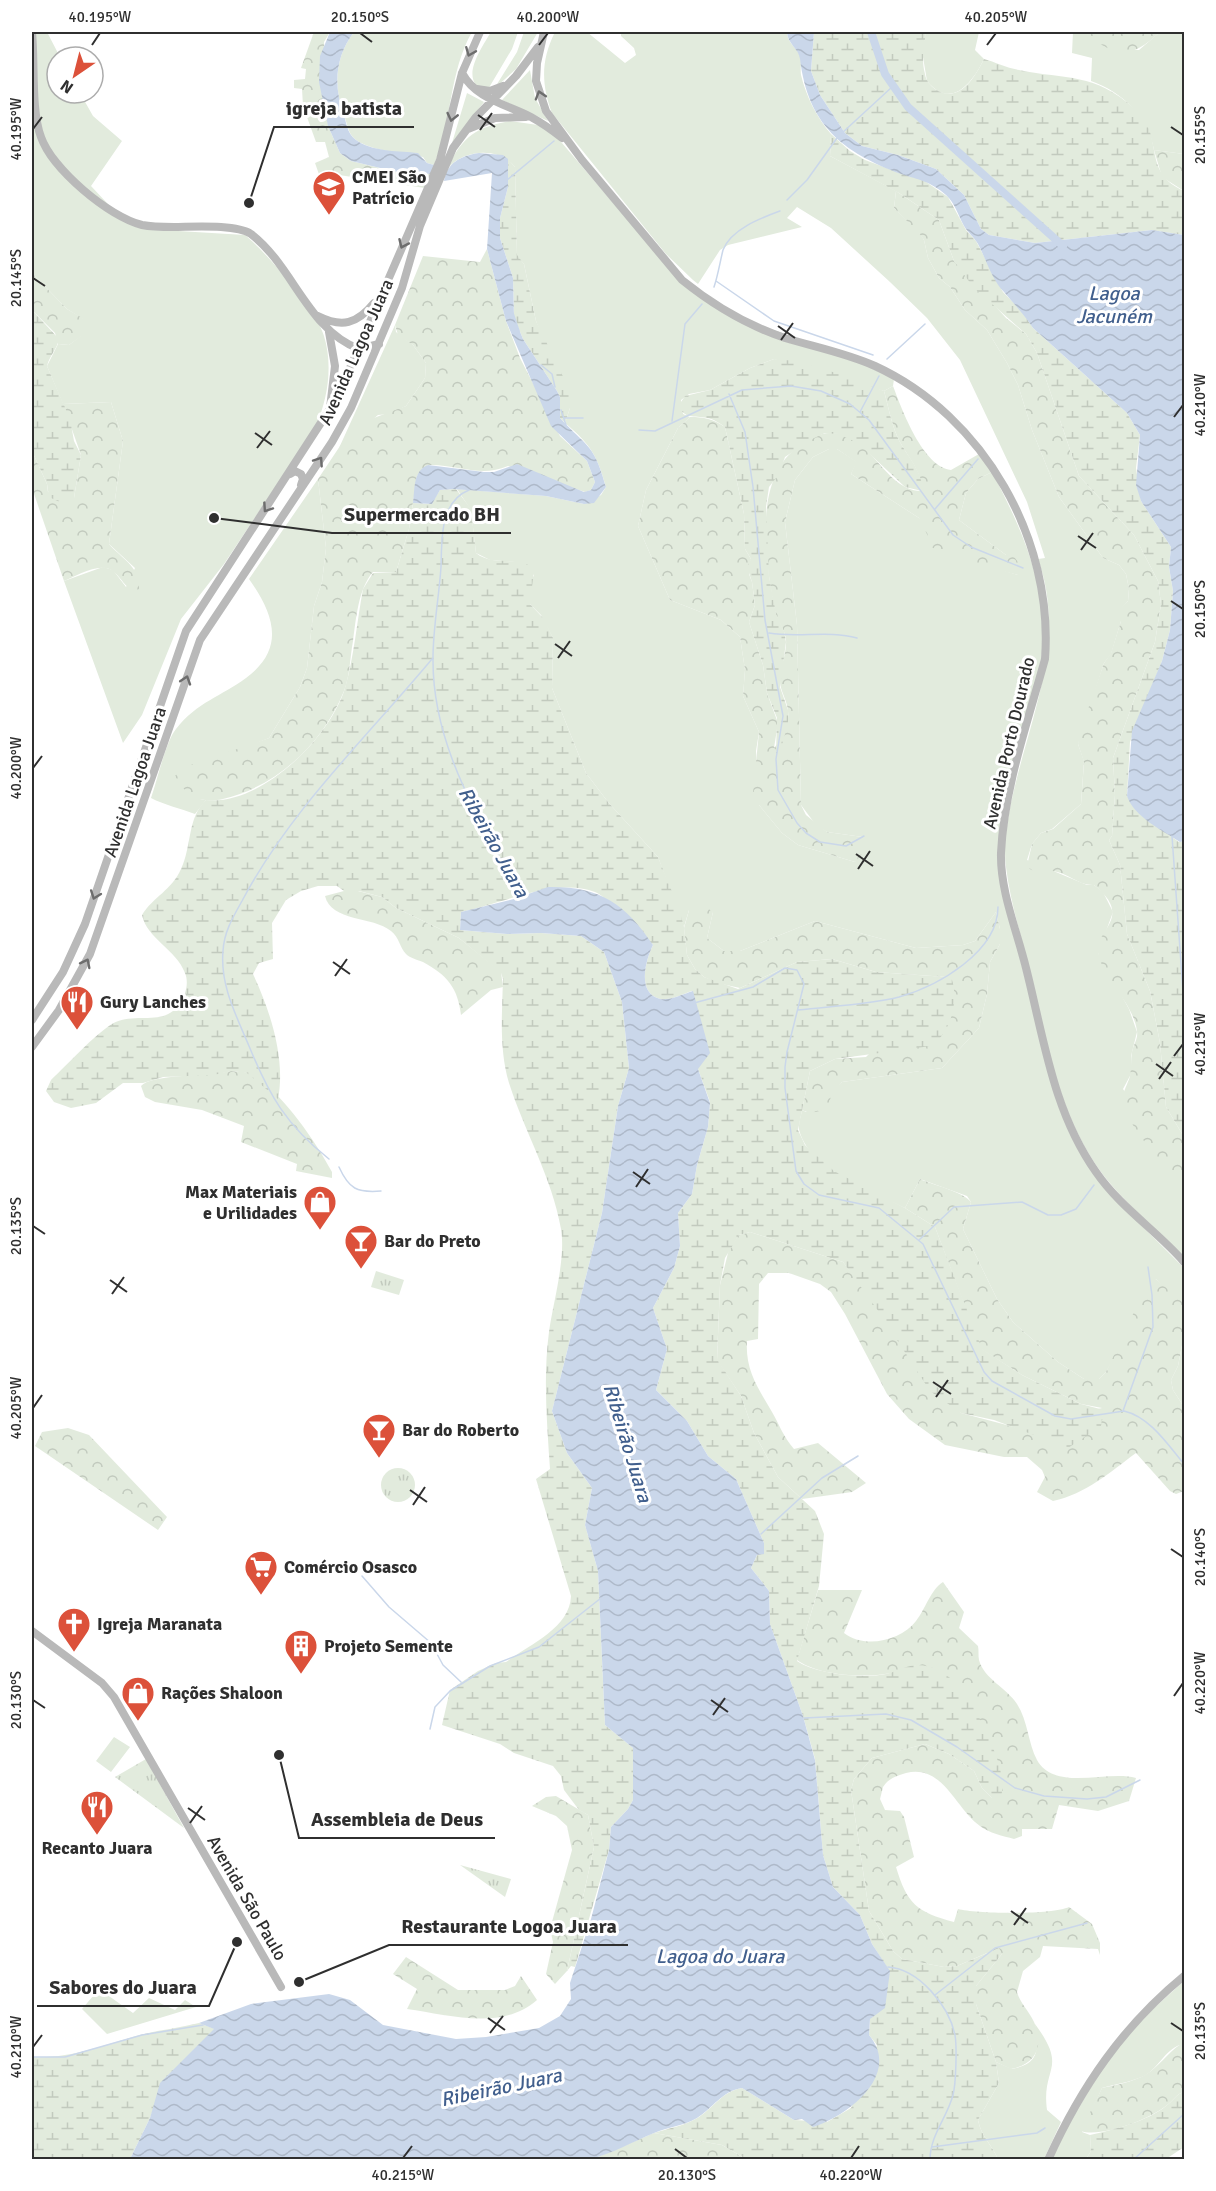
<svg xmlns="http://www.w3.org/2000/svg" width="1216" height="2191" viewBox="0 0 1216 2191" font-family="Signika,sans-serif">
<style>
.grass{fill:#e2ebdd}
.forest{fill:url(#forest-crowns)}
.wetland{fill:url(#wetland-marsh)}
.park{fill:url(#park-tufts)}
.water{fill:url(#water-waves)}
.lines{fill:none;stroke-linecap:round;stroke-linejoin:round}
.stream{stroke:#cad7ea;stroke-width:1.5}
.river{stroke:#cad7ea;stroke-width:8}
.secondary{stroke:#b9b9b9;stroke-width:8}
.oneway{stroke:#6d6d6d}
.ticks{fill:none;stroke:#2f2f2f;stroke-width:2}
.labels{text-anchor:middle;stroke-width:6;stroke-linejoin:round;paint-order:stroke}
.poi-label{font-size:18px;font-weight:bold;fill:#2f2f2f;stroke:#fff;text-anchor:start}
.street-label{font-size:18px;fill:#2f2f2f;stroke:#fff}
.water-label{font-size:20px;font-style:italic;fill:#415f8d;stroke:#fff}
.leader{fill:none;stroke:#2f2f2f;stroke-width:2}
.callout-dot{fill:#2f2f2f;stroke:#fff;stroke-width:2}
.callout-label{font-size:20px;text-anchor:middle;font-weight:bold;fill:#2f2f2f;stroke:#fff;stroke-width:6;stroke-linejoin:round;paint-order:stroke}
.neatline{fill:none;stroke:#2f2f2f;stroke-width:2}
.ticks-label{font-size:15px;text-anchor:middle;fill:#2f2f2f}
</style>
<defs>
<pattern id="forest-crowns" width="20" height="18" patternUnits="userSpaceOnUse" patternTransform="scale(1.5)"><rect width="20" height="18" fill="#e2ebdd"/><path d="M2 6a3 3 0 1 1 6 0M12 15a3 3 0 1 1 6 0" fill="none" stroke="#c2cabe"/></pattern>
<pattern id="wetland-marsh" width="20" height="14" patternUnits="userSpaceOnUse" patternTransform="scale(1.5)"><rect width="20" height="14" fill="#e2ebdd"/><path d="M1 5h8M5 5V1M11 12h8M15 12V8" fill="none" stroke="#c2cabe"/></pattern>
<pattern id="park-tufts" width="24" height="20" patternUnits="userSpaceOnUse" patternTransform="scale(1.5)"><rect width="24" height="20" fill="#e2ebdd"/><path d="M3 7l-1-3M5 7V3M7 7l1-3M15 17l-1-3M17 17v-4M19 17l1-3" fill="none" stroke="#c2cabe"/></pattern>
<pattern id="water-waves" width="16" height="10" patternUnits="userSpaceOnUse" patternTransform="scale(1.5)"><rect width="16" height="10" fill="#cad7ea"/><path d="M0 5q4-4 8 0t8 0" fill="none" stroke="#aeb9c9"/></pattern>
</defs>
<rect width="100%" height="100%" fill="#fff"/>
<!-- grass -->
<path class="grass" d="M 35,32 L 47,32 L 60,57 L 57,57 L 57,93 L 80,93 L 93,116 L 122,141 L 91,186 L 121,218 L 145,229 L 245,235 C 266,252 317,311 324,336 C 333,365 328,398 316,426 L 224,564 L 181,619 L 142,715 L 123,743 L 64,581 L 103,567 L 113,570 L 126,587 L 135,568 L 109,544 L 123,441 L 111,402 L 63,404 L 47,366 L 58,344 L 69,345 L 94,326 L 67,309 L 32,273 L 32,69 Z
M 354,32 L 472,32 C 449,72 452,122 434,165 L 427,163 L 423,157 C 404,153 377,152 359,142 C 348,136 348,126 344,115 C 333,86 335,57 354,32 Z
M 491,32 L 518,32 L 512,49 L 487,91 C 457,82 481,49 491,32 Z
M 524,32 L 538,32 L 516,69 L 494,89 L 517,52 Z
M 555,32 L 587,32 L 625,63 L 636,55 L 634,48 L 621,36 L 621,32 L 787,32 C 787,43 796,46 800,56 C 802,61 800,69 801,75 C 806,96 817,118 831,134 L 830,156 L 896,191 L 894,208 L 919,232 L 924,240 L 928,258 L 939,278 L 950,287 L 965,310 L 987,330 L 1007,363 L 1018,385 L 1032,430 L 1059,497 L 1103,558 L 1119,565 L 1126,574 L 1129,589 L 1128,601 L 1121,609 L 1121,621 L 1111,654 L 1104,663 L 1078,744 L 1084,761 L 1081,804 L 1052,829 L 1041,833 L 1032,844 L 1027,860 L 1087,885 L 1094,885 L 1103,892 L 1113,912 L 1098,953 L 1129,1009 L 1137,1032 L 1131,1056 L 1131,1074 L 1123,1089 L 1184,1186 L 1184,1258 C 1153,1224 1113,1195 1089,1154 C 1055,1097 1043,1028 1028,964 C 1020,932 1010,900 1006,867 C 1003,846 1007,824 1011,803 C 1028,722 1068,642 1038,559 L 1045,558 L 1027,502 L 960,360 L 927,318 L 890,282 L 831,228 L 797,207 L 787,218 L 802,227 L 728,245 L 720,250 L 698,284 L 693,280 L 666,254 L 552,113 C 541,84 541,60 555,32 Z
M 926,32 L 979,32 L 975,50 L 984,59 C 973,82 951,111 927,81 L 922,51 Z
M 1073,32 L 1084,32 L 1112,49 L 1139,50 L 1160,32 L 1184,32 L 1184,154 L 1154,150 C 1149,117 1122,92 1091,81 L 1092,58 L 1072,53 Z
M 530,70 L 535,98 L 548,121 L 502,100 Z
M 467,93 L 484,102 L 452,143 Z
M 510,121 L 538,125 L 556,136 L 661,259 L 718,309 L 854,360 L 894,379 L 893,386 L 884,391 L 774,359 L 750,368 L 710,390 L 689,394 L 681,400 L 683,414 L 690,417 L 678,428 L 646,490 L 638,526 L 670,600 L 721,620 L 740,637 L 745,670 L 743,696 L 759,732 L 756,751 L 759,805 L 782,833 L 798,845 L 855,862 L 863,837 L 827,832 L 816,825 L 801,805 L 797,625 L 785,522 L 795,480 L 813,457 L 829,449 L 837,449 L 857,462 L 851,474 L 919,518 L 969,560 L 1018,575 L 1015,558 L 1006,555 L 959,520 L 966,493 L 978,479 L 992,472 C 1022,529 1051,593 1041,659 C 1029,740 988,806 1003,891 L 1054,1093 L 1066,1125 L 1125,1209 L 1184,1268 L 1184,1306 L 1156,1279 L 1106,1372 L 1099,1379 L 1084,1379 L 1058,1362 L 1013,1322 L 997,1299 L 963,1229 L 971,1202 L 967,1196 L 920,1179 L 905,1208 C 873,1192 811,1169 800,1133 C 797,1126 801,1117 802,1110 L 806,1112 L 842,1082 L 942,1068 L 979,1028 L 987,994 L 990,962 L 1000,944 L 1000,929 L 996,912 L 975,941 L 963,945 L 916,948 L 815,921 L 740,951 L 724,951 L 707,938 L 713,912 L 689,910 L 684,927 L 658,857 L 608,802 L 586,773 L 552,688 L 553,638 L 541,615 L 530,604 L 530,584 L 534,575 L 515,562 L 490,560 L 476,553 L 471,510 L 457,489 L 546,496 L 584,504 L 601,495 L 606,487 C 597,455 591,445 565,423 L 570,408 L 536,321 L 524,264 L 517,256 L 515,167 C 499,147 465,149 448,168 C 462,136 477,127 510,121 Z
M 395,325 L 396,332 L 413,345 L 426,363 L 425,378 L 406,406 L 389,414 L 378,415 L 339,448 Z
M 318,479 L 326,548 L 322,582 L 314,606 L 307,668 L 300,687 L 269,738 L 237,751 L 200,799 L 206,800 L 195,814 C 180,808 164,805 151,798 C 157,781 166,741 176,729 C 197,702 222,696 246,678 C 287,648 273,613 249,579 Z
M 1184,1335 L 1184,1407 L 1173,1390 L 1171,1380 L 1178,1366 Z
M 114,1737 L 130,1747 L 111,1772 L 96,1761 Z
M 1184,1981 L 1184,2044 C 1166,2047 1160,2067 1144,2076 C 1131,2082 1116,2084 1102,2088 L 1082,2132 L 1090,2135 L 1091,2151 L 1086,2159 L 1052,2160 L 1060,2132 L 1081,2104 L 1105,2062 L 1142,2019 Z
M 99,1989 L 133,2013 L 149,1998 L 175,2010 L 185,2000 L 196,2007 L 107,2034 L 82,2009 Z
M 1035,2024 C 1069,2070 1041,2066 1047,2110 L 1061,2122 L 1044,2159 L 998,2159 C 992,2145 981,2136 978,2120 L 999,2083 L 996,2062 L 1012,2069 C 1041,2063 1038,2049 1035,2024 Z"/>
<!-- forest -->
<path class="forest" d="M 314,32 L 330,32 L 324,42 L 328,126 L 340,153 L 351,161 L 401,173 L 432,174 L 425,188 L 339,175 L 337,190 L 321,180 L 315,163 L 329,157 L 325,142 L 316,142 L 303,106 L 302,89 L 294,88 L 294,80 L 305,79 L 306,69 L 301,68 Z
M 1084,32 L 1160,32 C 1130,60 1116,58 1084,32 Z
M 1154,150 L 1184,154 L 1184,191 L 1162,177 Z
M 896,191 L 939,220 L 954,261 L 1006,318 L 1026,334 L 1037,353 L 1079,476 L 1134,535 L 1158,581 L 1161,604 L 1155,642 L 1113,758 L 1115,795 L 1112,836 L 1109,840 L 1120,865 L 1127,934 L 1150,991 L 1160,1043 L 1166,1107 L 1184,1137 L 1184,1186 C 1163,1161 1135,1138 1124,1106 C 1120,1094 1127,1087 1130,1076 C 1132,1067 1130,1057 1133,1048 C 1135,1042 1138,1038 1137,1031 C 1133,1002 1104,981 1098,953 C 1094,930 1135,918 1094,885 C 1079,886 1068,873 1053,871 C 1042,870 1036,876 1027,866 L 1032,844 L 1041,833 L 1053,829 L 1081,804 L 1084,762 L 1078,744 L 1079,735 L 1104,663 L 1111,653 L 1121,621 L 1121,608 L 1128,601 L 1129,589 L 1126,574 L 1119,565 L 1103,558 L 1059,497 L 1032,430 L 1018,385 L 1007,363 L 987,330 L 965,310 L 950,287 L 939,278 L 928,258 L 924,240 L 919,233 L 894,208 Z
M 487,249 L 506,321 L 520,358 L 560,436 L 587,461 L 595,482 L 591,490 L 585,492 L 508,466 C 480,478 457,464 428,465 L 417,476 L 409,529 L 396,572 L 373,572 C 358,589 356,620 353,641 C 350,657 350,676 344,691 C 323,743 278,786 223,799 C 201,804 185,796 175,776 L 182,768 L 269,738 L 300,687 L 307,668 L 314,606 L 322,582 L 326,548 L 318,479 L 342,443 L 371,419 L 406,406 L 425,378 L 426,363 L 413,345 L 398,335 L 395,325 L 423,256 L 480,262 Z
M 32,273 L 67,309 L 96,326 L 69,345 L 58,344 L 55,333 L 32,310 Z
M 893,386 C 902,410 923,467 951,470 L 979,454 L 992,472 L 978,479 L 966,493 L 959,520 L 1006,555 L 1013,555 L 1024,571 L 1018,575 L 964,561 L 931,547 C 930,538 923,526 919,518 L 851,474 L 856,462 L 837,449 L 829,449 L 813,457 L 795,480 L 785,522 L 797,625 L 801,805 L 806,815 L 827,832 L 863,837 L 867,848 L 855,862 L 798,845 L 782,833 L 759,805 L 753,793 L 759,732 L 743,696 L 745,670 L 740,637 L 721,620 L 670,600 L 638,526 L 646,490 L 678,428 L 690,417 C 704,417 713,419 725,427 L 744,514 L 745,549 L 751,559 L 749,574 L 752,582 L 755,605 L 749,622 L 763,665 L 767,693 L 778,723 L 774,748 C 785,735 792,719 786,702 C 784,695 780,689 780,680 C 780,667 787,653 786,640 C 785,629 777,621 775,611 C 765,560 751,473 804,443 C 811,439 820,433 829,433 C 871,430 882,489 921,491 C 924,472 904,453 897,436 C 891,422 888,405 884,391 Z
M 111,402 L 123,441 L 109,544 C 122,559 140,566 139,589 L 135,592 C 124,586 122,579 114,572 C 102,560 76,576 64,581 L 32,488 L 32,451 L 47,484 L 48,492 L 74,498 L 81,455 L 63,404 Z
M 344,891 L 358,891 L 382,897 L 396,908 L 459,938 L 501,972 L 503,987 L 491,990 L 461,1015 C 458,988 447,975 423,962 C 418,960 410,958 406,954 C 400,948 399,937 391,931 C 373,916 331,922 325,896 Z
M 695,904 L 703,905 L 713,912 L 707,938 L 724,951 L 740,951 L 815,921 L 916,948 L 963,945 L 975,941 L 996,912 L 1000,929 L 1000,944 L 990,962 L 987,994 L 979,1028 L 942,1068 L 842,1082 L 832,1092 L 828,1108 C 819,1111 811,1115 802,1110 L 810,1071 L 835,1059 L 866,1057 L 946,977 L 876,972 L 832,959 L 797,962 L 740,988 L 717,983 L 704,977 L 695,969 L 687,955 L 684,928 L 689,910 Z
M 231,1071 C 238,1072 245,1071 250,1074 C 281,1090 316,1142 332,1172 L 332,1178 L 296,1171 L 297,1164 L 241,1142 L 244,1126 L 202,1110 L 155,1102 L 145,1097 L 141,1086 C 151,1074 212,1076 231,1071 Z
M 920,1179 C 933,1185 964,1192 971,1202 L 963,1229 L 997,1299 L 1013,1322 L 1058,1362 L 1084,1379 L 1099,1379 L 1106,1372 L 1148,1282 L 1156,1279 L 1183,1302 L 1184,1335 L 1178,1366 L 1171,1380 L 1173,1390 L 1184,1407 L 1184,1491 L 1176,1494 L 1170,1491 L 1136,1453 C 1110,1472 1086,1494 1053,1501 L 1037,1492 L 1045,1477 L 1042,1470 L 1027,1457 L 1004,1457 L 945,1445 L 909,1419 L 887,1394 L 845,1314 L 831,1292 L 820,1284 L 789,1273 L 768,1273 L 759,1284 L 758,1339 L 747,1341 C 745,1370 758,1388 772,1412 C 780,1426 783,1436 794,1449 L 818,1443 L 866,1483 L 852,1492 L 802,1499 L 778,1477 L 754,1433 L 741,1396 L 717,1360 L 720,1285 L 729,1249 L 739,1235 L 750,1232 L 843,1262 L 961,1413 L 1018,1428 L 1102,1408 L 1081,1404 L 1022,1375 L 981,1349 L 935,1227 L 905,1208 Z
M 68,1428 L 89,1435 L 167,1517 L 158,1530 L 35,1446 L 42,1432 Z
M 943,1582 L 964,1612 L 959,1628 L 978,1646 C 979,1651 978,1655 979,1660 C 984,1679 1007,1688 1017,1704 C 1028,1721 1028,1743 1037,1760 C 1055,1792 1107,1770 1136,1778 L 1129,1801 L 1098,1811 L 1059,1805 L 1052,1829 L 1022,1829 L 1022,1836 L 1014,1839 C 1003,1836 989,1833 980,1826 C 955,1808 943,1764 906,1773 C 896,1776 889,1778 883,1787 L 880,1799 L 885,1810 L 900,1811 L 904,1817 L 914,1857 L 896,1867 C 907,1904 917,1912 954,1922 L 958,1909 C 976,1914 1052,1915 1069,1907 L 1092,1924 L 1100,1943 L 1100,1955 L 1098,1949 L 1043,1946 L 1040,1957 L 1023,1971 L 1017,1992 C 1020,2003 1029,2011 1034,2022 C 1044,2045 1037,2064 1011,2069 L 996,2062 L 976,2004 L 976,1986 L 1002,1954 L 987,1953 L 957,1966 L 944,1967 L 902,1959 L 893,1951 L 869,1911 L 851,1790 L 854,1779 L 872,1758 L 925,1744 L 949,1754 L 974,1771 L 982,1788 L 992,1798 L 917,1665 C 907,1668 895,1673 885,1674 C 860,1678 817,1675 797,1660 L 818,1590 L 862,1590 L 844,1633 C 864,1649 901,1641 916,1621 C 925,1610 931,1589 943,1582 Z
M 556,1796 L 588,1815 L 594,1847 L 567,1971 L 555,1984 L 546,1974 L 553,1942 L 550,1929 L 572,1850 L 567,1826 L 556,1816 L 532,1806 L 546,1797 Z
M 406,1957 L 458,1990 L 505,1990 L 515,1986 L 521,1976 L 537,2000 C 502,2031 449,2015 407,2009 L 417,1989 L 393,1974 Z
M 1181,2044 L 1184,2044 L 1184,2092 C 1176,2094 1173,2101 1166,2106 C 1150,2119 1101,2138 1081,2131 L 1102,2088 C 1116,2085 1132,2082 1145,2075 C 1159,2067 1167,2053 1181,2044 Z
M 654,2133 L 722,2145 L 746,2159 L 590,2160 Z"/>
<!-- wetland -->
<path class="wetland" d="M 814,32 L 926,32 C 924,46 921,59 925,74 C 926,81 930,85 935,89 C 959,105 975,77 984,59 C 995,62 1007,68 1019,70 C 1067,80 1094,72 1135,109 C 1166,137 1140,171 1184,191 L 1184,235 L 1152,230 L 1035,243 L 989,235 L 981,229 L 964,195 L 936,169 L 898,155 L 862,146 L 845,133 L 820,95 L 811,71 Z
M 831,134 L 850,151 L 865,160 L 911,177 L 919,177 L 948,197 L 966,230 L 976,241 L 1003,292 L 1022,311 L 1033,328 L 1127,413 L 1140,435 L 1136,468 L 1141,501 L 1171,547 L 1169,567 L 1173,591 L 1170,630 L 1162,661 L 1130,742 L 1127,796 L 1141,815 L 1179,842 L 1184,841 L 1184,1137 L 1166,1107 L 1160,1043 L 1150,991 L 1127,934 L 1120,865 L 1109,840 L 1112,836 L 1115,795 L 1113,758 L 1155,642 L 1161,604 L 1158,581 L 1134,535 L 1079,476 L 1037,353 L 1026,334 L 974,288 L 954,261 L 939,220 L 899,193 L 830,156 Z
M 508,159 L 515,167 L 517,255 L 524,264 L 536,321 L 571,393 L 570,408 L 565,423 L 560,418 L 560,397 L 557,391 L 523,339 L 514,317 L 513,278 L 500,238 L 500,218 L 508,187 Z
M 32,310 L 59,339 C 57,349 50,355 47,366 L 70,419 L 74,441 L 81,455 L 74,498 L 64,504 L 49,497 L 47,484 L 32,451 Z
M 774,359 L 795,361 L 843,375 L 884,391 C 888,405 891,422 897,436 C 904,453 924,471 922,491 L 905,487 L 858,443 L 838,434 L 825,433 L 812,439 L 785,457 L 779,474 L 769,487 L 766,507 L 769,576 L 776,614 L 784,631 L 786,642 L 780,687 L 788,710 L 788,724 L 781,748 L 776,754 L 777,718 L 767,693 L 763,665 L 749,622 L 755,605 L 752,582 L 747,567 L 751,559 L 745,549 L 744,514 L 725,427 C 719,423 714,419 707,418 C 694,415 684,420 679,405 L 685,396 L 710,390 L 750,368 Z
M 456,489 L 471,509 L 476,553 C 494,568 523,554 534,570 L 530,604 L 544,619 L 553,638 L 552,688 L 586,773 L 608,802 L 658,857 L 679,909 L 684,927 L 687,955 L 695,969 L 704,977 L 738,989 L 797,962 L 832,959 L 876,972 L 946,977 L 952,980 C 959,1002 950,1034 931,1046 L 835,1059 L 810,1071 L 798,1130 L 805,1145 L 834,1171 L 905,1208 L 935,1227 L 982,1349 L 1022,1375 L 1081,1404 L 1104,1410 L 1101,1426 L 1068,1448 L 994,1420 L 961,1413 L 930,1391 L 879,1312 L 843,1262 L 750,1232 L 739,1235 L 725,1258 L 720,1285 L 717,1359 L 741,1396 L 754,1433 L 778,1477 L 815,1511 L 824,1534 L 819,1586 L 797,1661 C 816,1674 863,1679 886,1674 C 896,1672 907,1665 917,1665 C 952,1665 974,1704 986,1732 C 995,1752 1006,1775 1001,1798 L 992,1798 L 982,1788 L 974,1771 L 949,1754 L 925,1744 L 872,1758 L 854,1779 L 851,1790 L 869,1911 L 893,1951 L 902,1959 L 944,1967 L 957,1966 L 999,1948 L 1002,1954 L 976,1986 L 976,2004 L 996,2062 L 999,2083 L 978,2120 C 981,2136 992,2145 998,2159 L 746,2159 L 722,2145 L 654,2133 C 669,2128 685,2126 699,2117 C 714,2107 723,2091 742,2088 L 794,2120 L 827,2122 L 851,2108 L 877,2045 L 869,2035 L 870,2019 L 890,1972 L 872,1944 L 860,1915 L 833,1887 L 823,1855 L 815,1759 L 803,1716 L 770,1624 L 769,1591 L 751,1568 L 757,1555 L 764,1553 L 764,1543 L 736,1479 L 708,1456 L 687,1421 L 656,1390 L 667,1349 L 653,1308 L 674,1268 L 680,1246 L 678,1213 L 692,1194 L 697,1165 L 708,1127 L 710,1102 L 698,1069 L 696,1007 L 692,991 C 683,994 669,1001 660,999 C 636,993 646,959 653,945 C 641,933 608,897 595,892 C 556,877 501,904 461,912 L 460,930 L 507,934 L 541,933 L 581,936 L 604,952 L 622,1002 L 629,1068 L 618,1106 L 602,1213 L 552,1411 L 567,1453 L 592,1488 L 585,1525 L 598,1571 L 605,1725 L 633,1748 L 633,1800 L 628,1809 L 611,1827 L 609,1850 L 575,1967 L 571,1966 L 567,1971 L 594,1847 L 588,1815 L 579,1810 L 564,1790 L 561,1776 L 553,1766 L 514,1753 L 500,1744 L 442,1725 L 450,1690 L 478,1671 L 496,1663 L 506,1662 C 529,1645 570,1628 571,1596 L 536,1479 L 550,1469 C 547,1424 543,1377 549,1332 C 553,1303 566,1259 561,1229 C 552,1177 525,1133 509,1083 C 499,1049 502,1014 503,979 L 501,973 L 459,938 L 396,908 L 382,897 L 359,891 L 344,891 L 337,886 L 318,886 L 301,891 L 286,900 L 272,923 L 273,959 L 259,963 L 253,974 C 270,1010 286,1059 278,1099 L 247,1073 L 232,1071 L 213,1075 L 163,1077 L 143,1083 L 123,1083 L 96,1103 L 71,1108 L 54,1102 L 46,1091 L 51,1080 C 68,1064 94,1035 112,1024 C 138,1009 169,1032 184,995 C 187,989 188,980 185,973 C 176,949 147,939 142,915 C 153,897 172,890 181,869 C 192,846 187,818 206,800 C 261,806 330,738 345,688 C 354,657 357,621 363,589 L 373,573 L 396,572 L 409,529 L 413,503 L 431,504 L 440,490 Z
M 199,2023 L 215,2029 L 164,2080 L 150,2118 L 130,2159 L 32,2160 L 32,2057 C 70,2059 103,2045 140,2035 C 159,2030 179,2028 199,2023 Z
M 1184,2092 L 1184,2147 L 1166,2159 L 1086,2159 L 1091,2151 L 1090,2135 C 1113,2130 1148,2121 1166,2106 C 1173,2101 1176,2094 1184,2092 Z"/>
<!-- park -->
<path class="park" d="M 376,1271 L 404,1280 L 399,1295 L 371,1287 Z
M381 1485a17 17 0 1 1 34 0a17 17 0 1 1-34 0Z
M 146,1759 L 184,1828 L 115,1777 Z
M 460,1865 L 511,1879 L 505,1897 Z"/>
<!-- water -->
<path class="water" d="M 330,32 L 354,32 C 335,57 333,86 344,115 C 347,126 348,136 359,142 C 376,152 400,151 418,153 L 427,163 L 434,165 L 432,174 L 401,173 L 351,161 L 340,153 L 328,126 L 319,82 L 320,56 Z
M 787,32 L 814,32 L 811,71 L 820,95 L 845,133 L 862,146 L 898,155 L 936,169 L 964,195 L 981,229 L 989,235 L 1035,243 L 1152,230 L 1184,235 L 1184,841 L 1180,842 C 1162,830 1134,817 1127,796 L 1132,731 L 1162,661 L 1170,630 L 1173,591 L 1169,567 L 1171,547 L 1141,501 L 1136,485 L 1140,435 L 1127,413 L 1033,328 C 1024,314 1014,304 1004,292 C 992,280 986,259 978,244 C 974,237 968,233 964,226 C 958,215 955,203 946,195 C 930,181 919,180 901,174 C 842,152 808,125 800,59 C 799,49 787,43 787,32 Z
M 479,153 L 503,155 L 508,159 L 508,187 L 500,218 L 500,238 L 513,278 L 514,317 L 523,339 L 557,391 L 560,397 L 560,418 C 589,449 594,444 606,487 L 594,503 L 584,504 L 546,496 L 453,489 L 440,490 L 432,504 L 413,503 C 415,488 413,471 428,465 L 484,472 L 494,472 L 517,464 L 584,492 L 591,490 L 595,482 L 587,461 L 551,426 L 506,321 L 487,249 L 492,173 L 444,181 C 447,163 460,156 479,153 Z
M 548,887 C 599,886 625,903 653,945 C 646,959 636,993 660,999 C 669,1001 683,994 693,991 L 710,1053 L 698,1069 L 710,1103 L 708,1127 L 697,1165 L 692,1194 L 678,1213 L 680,1246 L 674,1268 L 653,1308 L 667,1349 L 656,1390 L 687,1421 L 708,1456 L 736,1479 L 764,1543 L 764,1554 L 757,1555 L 751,1568 L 769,1591 L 770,1624 L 803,1716 L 815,1760 L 823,1855 L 833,1887 L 860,1915 L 872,1944 L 890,1971 L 885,2008 L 870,2019 L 869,2035 C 902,2074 848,2116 813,2127 L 802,2119 L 794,2120 L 742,2088 C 722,2091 713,2108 697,2118 C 683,2126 668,2127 654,2133 C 632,2142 612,2154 590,2159 L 130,2159 L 150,2118 L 160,2083 L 214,2029 L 199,2023 L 251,2004 L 329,1994 L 350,2000 L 383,2025 L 456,2039 L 486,2037 L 539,2028 L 560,2016 L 571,1999 L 570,1983 L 591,1919 L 609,1850 L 611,1827 L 628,1809 L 633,1800 L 633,1748 L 605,1725 L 598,1571 L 585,1525 L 592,1488 L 567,1453 L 552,1411 L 602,1213 L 618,1106 L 629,1068 L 622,1002 L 604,952 L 581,936 L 541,933 L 507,934 L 460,930 L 461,912 L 514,899 Z"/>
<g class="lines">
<!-- stream -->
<path class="stream" d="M 842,133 L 892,87
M 507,180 L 554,141
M 787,200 L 807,180 L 837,138
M 716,281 L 774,321 L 873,355
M 714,287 C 718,275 720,262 723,250 C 731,229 761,218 780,211
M 513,313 L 519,331
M 887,359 L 925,324
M 541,365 L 552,374 L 555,387
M 729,394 L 745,432 L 753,487 L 765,620 L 783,716 L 776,759 L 778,790 L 797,823 L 806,833 L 820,842 L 846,846 L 864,836
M 561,410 L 566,425
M 860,412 L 879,376
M 564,418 L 583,418
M 672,421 L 685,324 L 702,304
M 639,430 L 655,431 L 742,390 L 791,386 L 821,391 L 850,404 L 869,420 L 953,535 L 971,547 L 1023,568
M 469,490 C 439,502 442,541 441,567 C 439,597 433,628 433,658 C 432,748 481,819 520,897
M 935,509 L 978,459
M 769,633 C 798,638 829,630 857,638
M 1172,836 L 1184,1006
M 694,1003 L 753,987 L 785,968 L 797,970 L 804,984 L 787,1052 L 785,1067 L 785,1088 L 796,1171 L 804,1184 L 819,1195 L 879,1208 L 923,1244 L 984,1372 L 992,1381 L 1055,1416 L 1071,1419 L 1124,1411 C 1150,1417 1168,1445 1184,1464
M 798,1010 C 832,1006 867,1005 899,997 C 938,986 998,952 998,907
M 329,1159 C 286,1125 269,1095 249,1046 C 236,1015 220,985 223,951 C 224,932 233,917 242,901 C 290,810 367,737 432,659
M 339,1167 C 349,1189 357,1193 381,1191
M 919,1240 L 954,1207 L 1022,1202 L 1048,1215 L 1061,1215 L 1076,1209 L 1094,1185
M 1123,1411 L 1153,1327 L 1152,1295 L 1148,1267
M 761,1534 L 822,1478 L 858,1456
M 362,1576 L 389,1607 L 431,1643 L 443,1665 L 461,1682
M 804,1718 L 886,1714 L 911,1720 L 957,1747 L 1015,1788 L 1044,1796 L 1087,1799 L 1106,1797 L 1140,1780
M 430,1729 L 435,1707 L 450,1691 L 490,1666 L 539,1647 L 601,1598
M 888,1967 C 919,1969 949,2006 955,2035 C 957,2047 956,2084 953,2095 C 947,2118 930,2135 930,2160
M 935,1995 L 995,1948 L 1087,1923
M 32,2057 L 65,2057 L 142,2035 L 203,2025
M 932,2147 L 1037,2133 L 1045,2128
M 1133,2160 L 1184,2114"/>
<!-- river -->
<path class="river" d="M 871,32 L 885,74 L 908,107 L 1063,246"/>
<!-- secondary -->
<path class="secondary" d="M 32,32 C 35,62 31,111 41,137 C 52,169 109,217 142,225 C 152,227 163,227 174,227 C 192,227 236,224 251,234 C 293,266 308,330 359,349 L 379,344
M 544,32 L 537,63 L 536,81 L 546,111 L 582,160 L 682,280 C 713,305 746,325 785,338 C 815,347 846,353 875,366 C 984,416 1054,540 1045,659 C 1028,721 1004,788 1001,853 C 1000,891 1017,931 1026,968 C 1044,1039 1053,1111 1096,1172 C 1120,1207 1157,1231 1184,1262
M 462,73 C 476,99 506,104 531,117 C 542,123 552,130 562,138
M 477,89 L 490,91 L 503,86
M 468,129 L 495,118 L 526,117
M 318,316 C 342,328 357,324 374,303
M 329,332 L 335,366 L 330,408
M 290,474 L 295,471 L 301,474 L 303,479 L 301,485
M 32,1020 L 63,972 L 85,924 L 186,631 L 337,398 L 440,160 L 462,73 L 480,32
M 32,1047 L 59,1010 L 90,954 L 200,640 L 332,442 L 351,408 L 402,288 L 420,226 L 453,148 L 476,117 L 516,76 L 538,47
M 32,1631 L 102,1683 L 114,1697 L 281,1987
M 1048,2160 C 1081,2087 1123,2026 1184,1976"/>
</g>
<!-- one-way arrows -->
<defs><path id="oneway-chevron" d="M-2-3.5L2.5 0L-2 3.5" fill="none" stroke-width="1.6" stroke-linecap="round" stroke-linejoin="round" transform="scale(1.5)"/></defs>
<g class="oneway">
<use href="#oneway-chevron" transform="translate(470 52) rotate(112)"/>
<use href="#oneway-chevron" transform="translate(540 95) rotate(-107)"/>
<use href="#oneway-chevron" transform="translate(452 117) rotate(103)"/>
<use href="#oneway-chevron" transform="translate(403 244) rotate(114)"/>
<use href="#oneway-chevron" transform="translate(319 461) rotate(-56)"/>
<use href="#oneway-chevron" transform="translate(267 508) rotate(124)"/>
<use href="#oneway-chevron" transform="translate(186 680) rotate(-72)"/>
<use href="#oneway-chevron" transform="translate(95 895) rotate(110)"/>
<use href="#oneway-chevron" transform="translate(86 963) rotate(-63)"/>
</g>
<!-- ticks -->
<path class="ticks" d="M 360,33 L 372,42M 92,45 L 100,33M 539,45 L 548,33M 987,45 L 996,33M 478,115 L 495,127M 1171,127 L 1183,135M 33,129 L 42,117M 480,130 L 492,113M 33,278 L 45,286M 778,326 L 795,338M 781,340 L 793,323M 1174,417 L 1183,405M 255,433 L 272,445M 257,448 L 270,431M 1078,536 L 1096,548M 1081,550 L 1093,533M 1171,601 L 1183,609M 555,644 L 572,656M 558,658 L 570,641M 33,768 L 42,756M 856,854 L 873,866M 858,869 L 870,851M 333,962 L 350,974M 335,976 L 347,959M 1174,1056 L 1183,1044M 1156,1064 L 1173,1076M 1159,1079 L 1171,1062M 633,1172 L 650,1184M 636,1187 L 648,1169M 33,1226 L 45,1234M 110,1280 L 127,1292M 112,1294 L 124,1277M 933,1382 L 951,1394M 936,1397 L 948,1380M 33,1408 L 42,1395M 410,1490 L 427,1502M 413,1505 L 425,1487M 1171,1549 L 1183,1557M 1174,1696 L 1183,1683M 33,1700 L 45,1708M 711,1700 L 728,1712M 713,1715 L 725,1698M 188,1808 L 205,1820M 190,1823 L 202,1806M 1011,1911 L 1028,1923M 1014,1925 L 1026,1908M 488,2018 L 505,2030M 1171,2023 L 1183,2031M 490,2033 L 503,2016M 33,2047 L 42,2035M 675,2149 L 687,2158M 403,2158 L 412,2146M 851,2158 L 859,2146"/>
<!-- icons -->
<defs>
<g id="school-pin" transform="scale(1.725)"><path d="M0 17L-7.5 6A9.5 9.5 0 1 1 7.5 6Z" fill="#dc513a" stroke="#fff"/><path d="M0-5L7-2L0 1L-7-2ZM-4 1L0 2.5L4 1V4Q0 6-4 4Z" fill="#fff"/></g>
<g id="restaurant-pin" transform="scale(1.725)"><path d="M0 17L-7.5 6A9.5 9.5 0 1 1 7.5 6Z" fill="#dc513a" stroke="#fff"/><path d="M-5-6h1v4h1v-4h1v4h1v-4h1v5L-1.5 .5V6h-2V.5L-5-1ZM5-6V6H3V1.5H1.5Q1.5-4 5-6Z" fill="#fff"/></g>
<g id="shop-pin" transform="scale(1.725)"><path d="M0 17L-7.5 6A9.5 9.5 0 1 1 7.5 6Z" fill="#dc513a" stroke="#fff"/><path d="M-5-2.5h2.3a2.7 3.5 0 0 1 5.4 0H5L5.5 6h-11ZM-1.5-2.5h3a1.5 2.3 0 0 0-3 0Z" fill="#fff"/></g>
<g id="bar-pin" transform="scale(1.725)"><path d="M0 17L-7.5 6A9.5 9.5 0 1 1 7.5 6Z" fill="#dc513a" stroke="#fff"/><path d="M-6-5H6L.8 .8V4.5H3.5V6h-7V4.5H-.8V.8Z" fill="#fff"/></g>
<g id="supermarket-pin" transform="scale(1.725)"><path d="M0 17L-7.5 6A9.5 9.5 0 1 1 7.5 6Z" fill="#dc513a" stroke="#fff"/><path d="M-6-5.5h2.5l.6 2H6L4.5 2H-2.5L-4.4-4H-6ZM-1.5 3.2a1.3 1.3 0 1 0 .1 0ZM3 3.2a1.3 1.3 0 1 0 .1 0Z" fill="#fff"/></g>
<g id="church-pin" transform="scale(1.725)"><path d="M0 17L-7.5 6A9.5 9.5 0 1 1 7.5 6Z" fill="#dc513a" stroke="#fff"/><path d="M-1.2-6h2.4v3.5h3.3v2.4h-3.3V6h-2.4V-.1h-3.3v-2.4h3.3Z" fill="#fff"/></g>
<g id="building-pin" transform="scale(1.725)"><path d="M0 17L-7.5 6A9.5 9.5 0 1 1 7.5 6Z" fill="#dc513a" stroke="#fff"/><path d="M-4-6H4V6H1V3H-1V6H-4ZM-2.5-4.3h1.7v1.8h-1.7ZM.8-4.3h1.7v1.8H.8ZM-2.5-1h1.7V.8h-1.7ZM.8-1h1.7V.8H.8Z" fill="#fff"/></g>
</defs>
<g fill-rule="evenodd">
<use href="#school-pin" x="329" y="187"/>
<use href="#restaurant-pin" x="77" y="1002"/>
<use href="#shop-pin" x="320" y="1202"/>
<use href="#bar-pin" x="361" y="1241"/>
<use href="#bar-pin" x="379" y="1430"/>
<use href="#supermarket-pin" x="261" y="1567"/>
<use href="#church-pin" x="74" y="1624"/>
<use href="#building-pin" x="301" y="1646"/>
<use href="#shop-pin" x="138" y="1693"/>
<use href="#restaurant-pin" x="97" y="1807"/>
</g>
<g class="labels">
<!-- poi labels -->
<g class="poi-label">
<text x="352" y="183">CMEI São<tspan x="352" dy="21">Patrício</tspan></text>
<text x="100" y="1008">Gury Lanches</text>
<text x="297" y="1198" text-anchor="end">Max Materiais<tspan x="297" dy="21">e Urilidades</tspan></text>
<text x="384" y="1247">Bar do Preto</text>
<text x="402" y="1436">Bar do Roberto</text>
<text x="284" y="1573">Comércio Osasco</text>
<text x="97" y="1630">Igreja Maranata</text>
<text x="324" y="1652">Projeto Semente</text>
<text x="161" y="1699">Rações Shaloon</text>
<text x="97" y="1854" text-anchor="middle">Recanto Juara</text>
</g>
<!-- street labels -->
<g class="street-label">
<text transform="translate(356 352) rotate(-66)" y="6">Avenida Lagoa Juara</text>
<text transform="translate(1009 743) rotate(-77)" y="6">Avenida Porto Dourado</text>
<text transform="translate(135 782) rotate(-71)" y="6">Avenida Lagoa Juara</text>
<text transform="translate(247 1898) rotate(60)" y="6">Avenida São Paulo</text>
</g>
<!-- water labels -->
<g class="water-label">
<text x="1114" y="300">Lagoa<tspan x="1114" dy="23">Jacuném</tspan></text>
<text transform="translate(494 842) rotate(61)" y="7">Ribeirão Juara</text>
<text transform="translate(628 1443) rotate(73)" y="7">Ribeirão Juara</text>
<text x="720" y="1963">Lagoa do Juara</text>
<text transform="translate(501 2087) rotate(-12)" y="7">Ribeirão Juara</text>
</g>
</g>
<!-- callouts -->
<path class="leader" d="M249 203L274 127H414M214 518L332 533H511M279 1755L299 1838H495M299 1982L389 1945H628M237 1942L209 2006H37"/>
<g class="callout-dot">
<circle cx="249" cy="203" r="6"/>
<circle cx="214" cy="518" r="6"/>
<circle cx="279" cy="1755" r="6"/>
<circle cx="299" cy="1982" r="6"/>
<circle cx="237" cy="1942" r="6"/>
</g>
<g class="callout-label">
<text x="344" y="115">igreja batista</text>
<text x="422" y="521">Supermercado BH</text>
<text x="397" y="1826">Assembleia de Deus</text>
<text x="509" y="1933">Restaurante Logoa Juara</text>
<text x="123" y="1994">Sabores do Juara</text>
</g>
<!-- border -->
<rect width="1216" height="2191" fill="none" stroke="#ffffff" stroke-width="66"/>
<!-- north arrow -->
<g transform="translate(75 75) rotate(215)"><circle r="28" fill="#ffffff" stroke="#acacac" stroke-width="1.5"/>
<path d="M0-4.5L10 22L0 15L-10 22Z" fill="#dc513a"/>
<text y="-9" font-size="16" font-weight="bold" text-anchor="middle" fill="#2f2f2f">N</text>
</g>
<rect x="33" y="33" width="1150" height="2125" class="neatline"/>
<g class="ticks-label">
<text x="100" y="22">40.195°W</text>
<text x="360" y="22">20.150°S</text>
<text x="548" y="22">40.200°W</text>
<text x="996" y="22">40.205°W</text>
<text transform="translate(16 129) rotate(-90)" y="5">40.195°W</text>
<text transform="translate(1200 135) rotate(-90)" y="5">20.155°S</text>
<text transform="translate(16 278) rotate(-90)" y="5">20.145°S</text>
<text transform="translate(1200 405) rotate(-90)" y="5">40.210°W</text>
<text transform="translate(1200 609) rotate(-90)" y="5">20.150°S</text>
<text transform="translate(16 768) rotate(-90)" y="5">40.200°W</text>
<text transform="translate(1200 1044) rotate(-90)" y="5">40.215°W</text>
<text transform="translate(16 1226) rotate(-90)" y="5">20.135°S</text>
<text transform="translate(16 1408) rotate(-90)" y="5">40.205°W</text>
<text transform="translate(1200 1557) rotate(-90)" y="5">20.140°S</text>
<text transform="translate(1200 1683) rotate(-90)" y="5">40.220°W</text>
<text transform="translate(16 1700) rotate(-90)" y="5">20.130°S</text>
<text transform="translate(1200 2031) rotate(-90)" y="5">20.135°S</text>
<text transform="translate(16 2047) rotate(-90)" y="5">40.210°W</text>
<text x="403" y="2180">40.215°W</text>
<text x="687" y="2180">20.130°S</text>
<text x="851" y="2180">40.220°W</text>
</g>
</svg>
